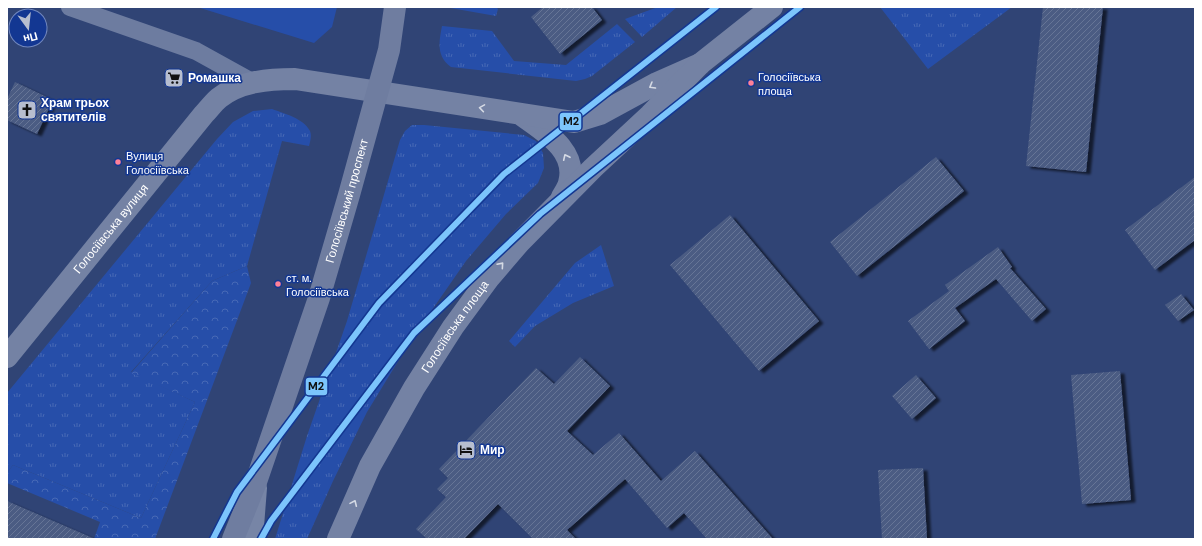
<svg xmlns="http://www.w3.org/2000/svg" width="1202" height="546" viewBox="0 0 1202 546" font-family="'DM Sans',sans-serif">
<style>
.grass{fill:url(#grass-tufts)}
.forest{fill:url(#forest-crowns)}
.park{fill:#264ea9}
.building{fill:url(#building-hatch);filter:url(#shadow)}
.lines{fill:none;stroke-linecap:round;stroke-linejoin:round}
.street{stroke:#6d7ca0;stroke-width:18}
.secondary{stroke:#7482a4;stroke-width:22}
.primary{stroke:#7785a6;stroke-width:22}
.highway{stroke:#6f7da0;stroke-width:22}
.metro-1-casing{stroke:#133792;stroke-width:9}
.metro-1{stroke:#7cc5fc;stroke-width:6}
.oneway{stroke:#d5dae4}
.bus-dot{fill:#ff8098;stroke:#133792;stroke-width:1.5}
.labels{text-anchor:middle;stroke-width:3;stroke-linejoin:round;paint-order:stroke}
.bus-label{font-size:11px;fill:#fff;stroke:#133792;text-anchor:start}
.poi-label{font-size:12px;font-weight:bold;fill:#fff;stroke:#133792;text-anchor:start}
.street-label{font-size:12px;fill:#fff;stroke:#133792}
.line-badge{stroke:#133792;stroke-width:1.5}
.pale-badge-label{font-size:11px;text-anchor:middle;font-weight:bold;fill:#111}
</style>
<defs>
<pattern id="grass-tufts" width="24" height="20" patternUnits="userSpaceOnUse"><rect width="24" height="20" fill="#264ea9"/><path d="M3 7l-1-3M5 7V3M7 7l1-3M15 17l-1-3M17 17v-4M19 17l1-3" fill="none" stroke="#4769b6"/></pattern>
<pattern id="forest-crowns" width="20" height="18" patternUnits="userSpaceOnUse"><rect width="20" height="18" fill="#264ea9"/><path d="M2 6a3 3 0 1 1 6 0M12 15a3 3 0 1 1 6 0" fill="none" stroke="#4769b6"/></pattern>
<pattern id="building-hatch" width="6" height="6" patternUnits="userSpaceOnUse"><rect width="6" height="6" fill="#4b5c83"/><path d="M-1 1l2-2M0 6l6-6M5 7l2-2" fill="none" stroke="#667496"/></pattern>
<filter id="shadow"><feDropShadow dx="4.5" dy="2.5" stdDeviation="1" flood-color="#0009"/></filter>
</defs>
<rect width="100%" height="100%" fill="#304475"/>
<!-- grass -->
<path class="grass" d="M 445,7 L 496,7 L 498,9 L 496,16 Z
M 658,7 L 677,7 L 642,37 L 625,19 Z
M 880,7 L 1012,7 L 928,69 Z
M 617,24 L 635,42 L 592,76 L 585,79 L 576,81 L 451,67 C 436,56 439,42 442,26 L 492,31 L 514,61 L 566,65 Z
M 272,109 C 285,114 303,118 310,131 C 312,136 310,142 309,146 L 282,141 L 247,266 L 212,281 L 131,372 L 195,402 L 141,518 L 13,465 L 7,473 L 7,393 L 217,139 L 233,122 L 253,111 Z
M 412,125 L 424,125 L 524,135 L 536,141 L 543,153 L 544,168 L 538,183 L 506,214 L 466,261 L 411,340 L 367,412 L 333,481 L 307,539 L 275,539 L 307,436 L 347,321 L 400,140 L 405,131 Z
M 601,245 L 614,286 L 573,303 L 535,326 L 515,347 L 509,341 L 575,263 Z"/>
<!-- forest -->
<path class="forest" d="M 247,266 L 251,283 L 155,539 L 94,539 L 100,522 L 7,483 L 7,473 L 13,465 L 141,518 L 195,402 L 131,373 L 212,281 Z"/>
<!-- park -->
<path class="park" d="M 197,7 L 337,7 L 332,27 L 314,43 Z"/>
<!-- building -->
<path class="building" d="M 543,7 L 592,7 L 602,20 L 560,54 L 531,17 Z
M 1043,7 L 1103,7 L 1086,172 L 1026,166 Z
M 15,82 L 53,100 L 37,134 L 7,120 L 7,99 Z
M 936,157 L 964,191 L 857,276 L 830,242 Z
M 1195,177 L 1195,240 L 1155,270 L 1125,230 Z
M 730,215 L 819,321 L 759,371 L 670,265 Z
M 998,247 L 1012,267 L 1010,268 L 1046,309 L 1032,321 L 996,279 L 955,308 L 965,321 L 929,349 L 908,321 L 949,291 L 945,285 Z
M 1181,294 L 1194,310 L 1178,321 L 1165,305 Z
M 580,357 L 610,386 L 567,431 L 593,455 L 619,433 L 661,481 L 695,451 L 773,539 L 707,539 L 684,513 L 667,528 L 625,479 L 567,530 L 576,539 L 533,539 L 498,504 L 464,539 L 427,539 L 416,529 L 446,497 L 437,489 L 448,478 L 439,469 L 536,368 L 554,384 Z
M 1120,371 L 1131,500 L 1082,504 L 1071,375 Z
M 916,375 L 936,398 L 912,419 L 892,396 Z
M 923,468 L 927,539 L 882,539 L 878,470 Z
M 7,501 L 95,539 L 7,539 Z"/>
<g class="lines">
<!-- street -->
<path class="street" d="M 70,7 L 196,51 L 252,82"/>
<!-- secondary -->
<g class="secondary">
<path d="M 523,116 C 545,132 578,151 569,183 C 568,188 564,193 562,197"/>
<path id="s1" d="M 7,357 L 204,114 C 209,109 213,103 219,98 C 240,81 269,79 295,79 L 574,122 L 600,114 L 657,83 L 700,64"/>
<path id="s2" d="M 338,539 L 370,466 L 414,388 L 453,327 L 489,278 L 519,243 L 593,168 L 650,115 L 700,64 L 772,7"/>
</g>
<!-- primary -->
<path class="primary" d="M 252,539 L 256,488"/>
<!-- highway -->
<path class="highway" id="s3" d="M 233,539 L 256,482 L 319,298 L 349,195 L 389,50 L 395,7"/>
<!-- metro-1 casing -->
<g class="metro-1-casing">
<path id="metro-1" d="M 213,539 L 237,492 L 379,303 L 504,174 L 716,7
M 261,539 L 271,521 L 414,333 L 540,214 L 800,7"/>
</g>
<!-- metro-1 -->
<use href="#metro-1" class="metro-1"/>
</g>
<!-- one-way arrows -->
<defs><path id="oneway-chevron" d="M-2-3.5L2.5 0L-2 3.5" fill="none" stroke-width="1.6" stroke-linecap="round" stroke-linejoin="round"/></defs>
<g class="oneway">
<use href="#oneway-chevron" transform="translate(652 86) rotate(150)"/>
<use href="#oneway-chevron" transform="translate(482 108) rotate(-171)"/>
<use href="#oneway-chevron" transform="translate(566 157) rotate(-115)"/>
<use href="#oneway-chevron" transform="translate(501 265) rotate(-49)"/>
<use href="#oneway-chevron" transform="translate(354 503) rotate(-66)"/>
</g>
<!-- icons -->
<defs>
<g id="supermarket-square" transform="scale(1)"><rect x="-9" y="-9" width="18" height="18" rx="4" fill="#b7becf" stroke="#133792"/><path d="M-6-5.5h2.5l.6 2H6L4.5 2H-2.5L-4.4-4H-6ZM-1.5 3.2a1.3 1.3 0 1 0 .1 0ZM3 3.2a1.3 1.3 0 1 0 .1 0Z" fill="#111"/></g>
<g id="church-square" transform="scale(1)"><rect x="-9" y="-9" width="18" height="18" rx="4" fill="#b7becf" stroke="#133792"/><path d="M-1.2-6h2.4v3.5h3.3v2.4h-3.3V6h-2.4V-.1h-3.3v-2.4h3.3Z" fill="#111"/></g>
<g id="hotel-square" transform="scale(1)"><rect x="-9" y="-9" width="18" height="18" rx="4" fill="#b7becf" stroke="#133792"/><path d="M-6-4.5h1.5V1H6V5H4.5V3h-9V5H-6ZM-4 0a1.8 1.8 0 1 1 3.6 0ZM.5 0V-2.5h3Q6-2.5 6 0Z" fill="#111"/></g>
</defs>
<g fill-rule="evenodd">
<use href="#supermarket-square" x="174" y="78"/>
<use href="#church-square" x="27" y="110"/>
<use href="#hotel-square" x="466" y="450"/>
</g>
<!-- markers -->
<g class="bus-dot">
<circle cx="751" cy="83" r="3.5"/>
<circle cx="118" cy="162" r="3.5"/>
<circle cx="278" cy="284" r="3.5"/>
</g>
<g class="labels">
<!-- bus labels -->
<g class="bus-label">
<text x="758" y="81">Голосіївська<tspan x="758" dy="14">площа</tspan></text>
<text x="126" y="160">Вулиця<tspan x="126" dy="14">Голосіївська</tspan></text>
<text x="286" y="282">ст. м.<tspan x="286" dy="14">Голосіївська</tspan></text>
</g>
<!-- poi labels -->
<g class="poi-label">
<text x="188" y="82">Ромашка</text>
<text x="41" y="107">Храм трьох<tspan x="41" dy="14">святителів</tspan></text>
<text x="480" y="454">Мир</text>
</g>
<!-- street labels -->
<g class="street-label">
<text dy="4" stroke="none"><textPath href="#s3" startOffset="357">Голосіївський проспект</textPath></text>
<text dy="4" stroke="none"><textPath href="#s1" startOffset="165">Голосіївська вулиця</textPath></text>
<text dy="4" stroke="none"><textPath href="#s2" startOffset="243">Голосіївська площа</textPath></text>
</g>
</g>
<g class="line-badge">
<rect x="559" y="112" width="23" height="19" rx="4" fill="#7cc5fc"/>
<rect x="305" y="377" width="23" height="19" rx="4" fill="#7cc5fc"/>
</g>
<g class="pale-badge-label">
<text x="571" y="125">M2</text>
<text x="316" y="390">M2</text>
</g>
<!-- border -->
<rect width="1202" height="546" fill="none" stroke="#ffffff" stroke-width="16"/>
<!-- north arrow -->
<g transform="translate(28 28) rotate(165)"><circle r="19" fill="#133792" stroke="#7187be"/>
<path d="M0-3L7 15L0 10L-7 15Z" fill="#b7becf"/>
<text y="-6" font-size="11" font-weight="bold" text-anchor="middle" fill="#ffffff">Пн</text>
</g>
</svg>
